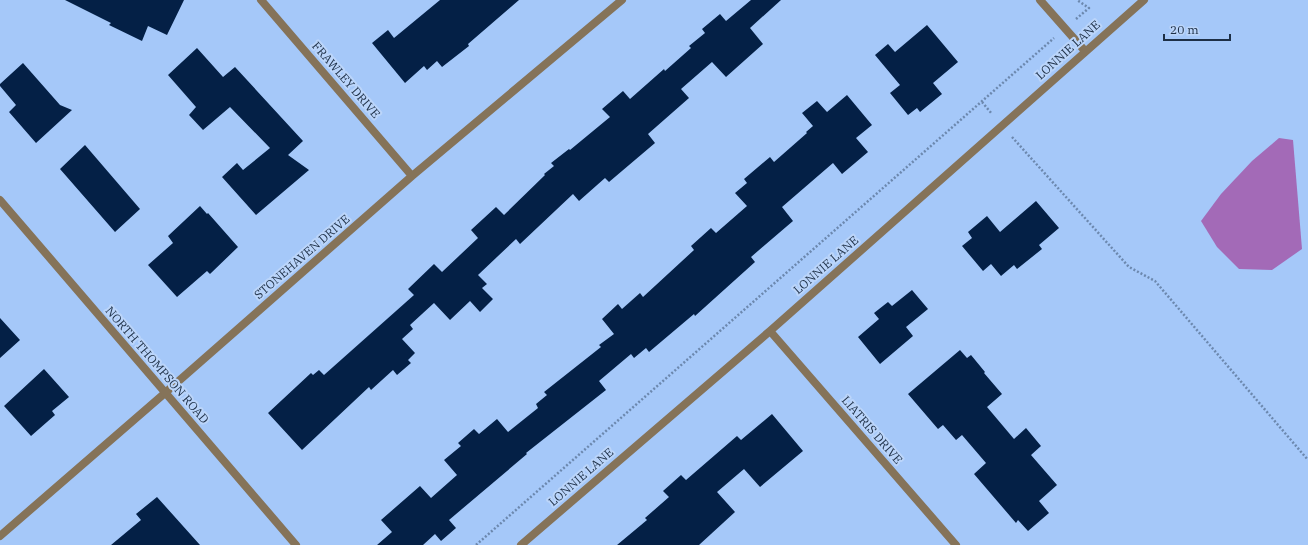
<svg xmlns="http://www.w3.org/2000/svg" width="1308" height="545" viewBox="0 0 1308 545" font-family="'IBM Plex Serif',serif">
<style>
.water{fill:#a36ab7}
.building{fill:#042046}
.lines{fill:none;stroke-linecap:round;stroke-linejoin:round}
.path{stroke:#6c88ae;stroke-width:2.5;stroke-dasharray:2 2;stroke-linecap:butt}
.minor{stroke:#857359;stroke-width:8}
.tertiary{stroke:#857359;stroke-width:8}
.labels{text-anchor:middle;stroke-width:4;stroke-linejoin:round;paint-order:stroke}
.street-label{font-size:12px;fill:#1d2f46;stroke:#bbd5fa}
</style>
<rect width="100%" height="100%" fill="#a5c8f9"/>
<!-- water -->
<path class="water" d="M 1279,138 L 1293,140 L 1302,249 L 1272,270 L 1239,269 L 1217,247 L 1201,221 L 1221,194 L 1252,161 Z"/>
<!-- building -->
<path class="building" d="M 65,0 L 184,0 L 167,35 L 148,26 L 142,41 L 109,25 L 111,23 Z
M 440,0 L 519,0 L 468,44 L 469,46 L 442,67 L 437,61 L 427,70 L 424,66 L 405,83 L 372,43 L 388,30 L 394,38 Z
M 751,0 L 781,0 L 750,28 L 763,44 L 726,77 L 712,62 L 681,89 L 689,98 L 648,134 L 655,143 L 609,182 L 605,178 L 579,201 L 573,194 L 520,244 L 516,239 L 478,275 L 487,284 L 482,288 L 493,299 L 480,312 L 470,301 L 450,320 L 434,303 L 410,325 L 413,329 L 402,339 L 415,353 L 408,360 L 411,363 L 397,375 L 393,370 L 371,390 L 369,387 L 302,450 L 268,413 L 311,373 L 313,375 L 319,370 L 324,375 L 414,295 L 408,289 L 434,264 L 442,272 L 478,238 L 471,230 L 496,207 L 504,215 L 545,175 L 544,174 L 554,166 L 551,163 L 569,149 L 570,150 L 610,117 L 602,109 L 623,91 L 630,99 L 664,69 L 665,71 L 691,48 L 689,46 L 705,33 L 702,29 L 720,14 L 726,21 Z
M 927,25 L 958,62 L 933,83 L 942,94 L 920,112 L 917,108 L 908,115 L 890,93 L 900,85 L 875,55 L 888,44 L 895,52 Z
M 197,48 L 223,77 L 235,67 L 303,141 L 288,155 L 309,170 L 256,215 L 222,177 L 237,163 L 243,170 L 270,148 L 230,107 L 203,130 L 189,115 L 196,107 L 168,75 Z
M 23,63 L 60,105 L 72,110 L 36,143 L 9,112 L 16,105 L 0,86 L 0,84 Z
M 847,95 L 872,125 L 856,138 L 868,152 L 842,174 L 833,163 L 782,207 L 793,221 L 751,257 L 755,262 L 695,316 L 694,314 L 649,352 L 646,348 L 634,358 L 631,354 L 599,381 L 606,390 L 526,453 L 527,454 L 449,520 L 456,528 L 441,541 L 435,534 L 423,545 L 377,545 L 392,532 L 381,520 L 420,486 L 431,498 L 457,475 L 444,460 L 461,446 L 458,443 L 474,429 L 479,434 L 497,419 L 508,432 L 538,408 L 536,404 L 547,395 L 544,392 L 601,347 L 599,345 L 614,334 L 602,319 L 618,304 L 622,309 L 640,293 L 643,297 L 694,250 L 691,246 L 711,228 L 716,233 L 747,206 L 735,193 L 747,183 L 744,179 L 770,157 L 774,162 L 807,133 L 806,132 L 813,126 L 802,113 L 817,101 L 827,112 Z
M 85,145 L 140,209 L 115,232 L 60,169 Z
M 1036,201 L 1059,228 L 1039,245 L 1042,249 L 1017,269 L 1014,265 L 1001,276 L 991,264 L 983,271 L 962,246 L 972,238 L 968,232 L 987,216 L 1000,232 Z
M 200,206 L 207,214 L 208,213 L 238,247 L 210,274 L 207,271 L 177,297 L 148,265 L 173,243 L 168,236 Z
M 912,290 L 928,309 L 906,327 L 913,336 L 880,364 L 858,337 L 879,319 L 874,313 L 888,302 L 892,306 Z
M 0,318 L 20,340 L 0,358 Z
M 960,350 L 967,358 L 971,355 L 985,372 L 984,373 L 1002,394 L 987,407 L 1014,439 L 1026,428 L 1041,446 L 1031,455 L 1057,485 L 1039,501 L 1049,513 L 1028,531 L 1018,520 L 1016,523 L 974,474 L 986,463 L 962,435 L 956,440 L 943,425 L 938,429 L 908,394 Z
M 44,369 L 69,397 L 52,411 L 55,415 L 31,436 L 4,406 Z
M 772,414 L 803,451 L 760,487 L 744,469 L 717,492 L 735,512 L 699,545 L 617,545 L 647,520 L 645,518 L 669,497 L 663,491 L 681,475 L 686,480 L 737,436 L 741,440 Z
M 157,497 L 200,545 L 111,545 L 141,520 L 136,514 Z"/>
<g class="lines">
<!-- path -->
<path class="path" d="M 1076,19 L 1089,8 L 1077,0
M 982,102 L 992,114
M 1012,137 L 1129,267 L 1155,281 L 1308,460
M 476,545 L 1054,38"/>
<!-- minor -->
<path class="minor" d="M 261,0 L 412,176
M 1040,0 L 1085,51
M 770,331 L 956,545
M 0,536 L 165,393 L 412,176 L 622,0
M 521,545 L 770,331 L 1144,0"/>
<!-- tertiary -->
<path class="tertiary" d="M 0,200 L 296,545"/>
</g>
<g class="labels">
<!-- street labels -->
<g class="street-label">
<text transform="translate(1068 50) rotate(-42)" y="4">LONNIE LANE</text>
<text transform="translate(346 80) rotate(49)" y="4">FRAWLEY DRIVE</text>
<text transform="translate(302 257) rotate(-41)" y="4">STONEHAVEN DRIVE</text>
<text transform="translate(826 265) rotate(-41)" y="4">LONNIE LANE</text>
<text transform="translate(157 365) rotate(49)" y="4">NORTH THOMPSON ROAD</text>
<text transform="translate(872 430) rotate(49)" y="4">LIATRIS DRIVE</text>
<text transform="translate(581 477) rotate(-41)" y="4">LONNIE LANE</text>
</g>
</g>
<!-- scale -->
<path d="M1164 34v6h66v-6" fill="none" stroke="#1d2f46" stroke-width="2"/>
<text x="1170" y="34" font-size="12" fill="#1d2f46" stroke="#bbd5fa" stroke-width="3" paint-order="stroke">20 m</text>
</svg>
